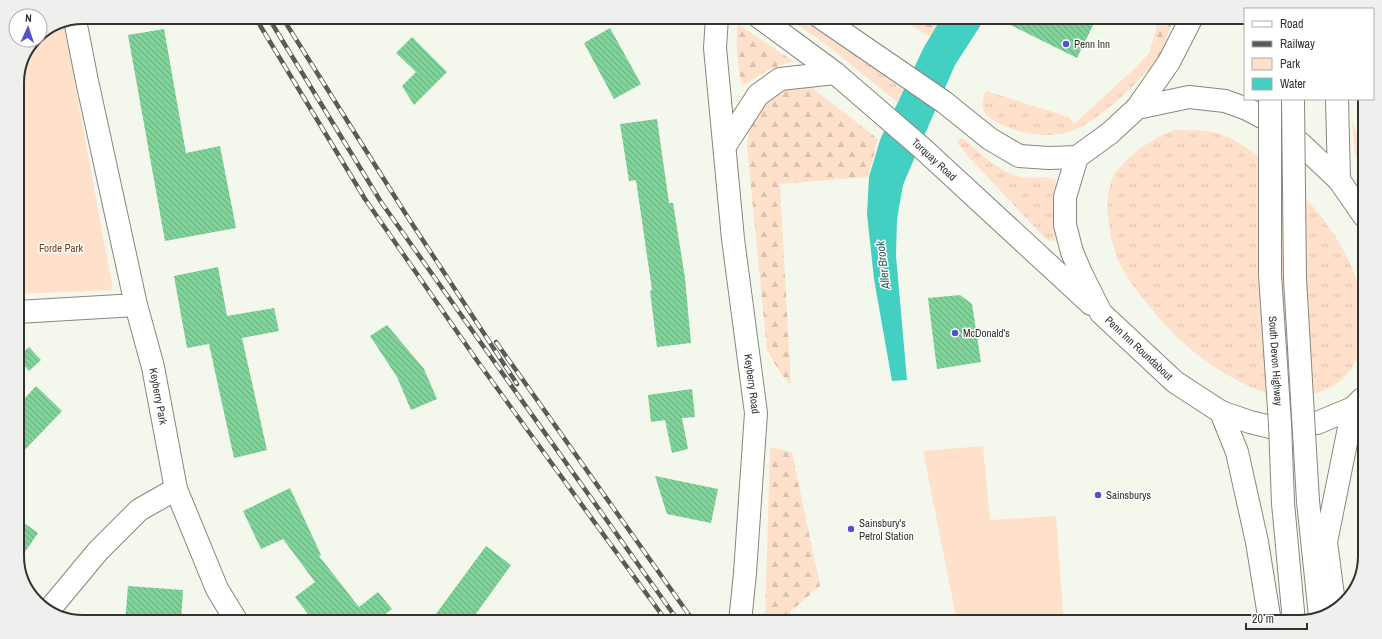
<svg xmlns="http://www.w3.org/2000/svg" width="1382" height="639" viewBox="0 0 1382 639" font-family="'Archivo Narrow',sans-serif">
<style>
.grass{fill:url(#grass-tufts)}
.forest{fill:url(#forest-firs)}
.park{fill:#ffe0cb}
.water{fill:#43cfc1}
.building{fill:url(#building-back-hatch)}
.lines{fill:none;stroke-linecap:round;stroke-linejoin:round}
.minor-casing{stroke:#85887d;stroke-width:24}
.major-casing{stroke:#85887d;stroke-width:24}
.highway-casing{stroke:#85887d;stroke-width:24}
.minor{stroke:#fff;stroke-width:22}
.major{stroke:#fff;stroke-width:22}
.highway{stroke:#fff;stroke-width:22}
.rail-casing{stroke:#595b55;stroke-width:4.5}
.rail{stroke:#fff;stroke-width:3;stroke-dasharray:9;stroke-linecap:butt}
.highway-bridge-casing{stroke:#85887d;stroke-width:24;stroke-linecap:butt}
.highway-bridge{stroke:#fff;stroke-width:22}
.poi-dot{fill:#5951c9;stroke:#fff;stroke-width:1.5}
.labels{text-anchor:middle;stroke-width:3;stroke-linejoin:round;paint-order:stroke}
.poi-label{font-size:11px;fill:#32332f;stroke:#fff;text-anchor:start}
.street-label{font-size:11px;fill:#32332f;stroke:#fff}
.park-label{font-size:11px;fill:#744116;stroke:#fff}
.water-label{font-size:12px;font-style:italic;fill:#215a53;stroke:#fff}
.rim{fill:none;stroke:#32332f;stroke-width:2}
</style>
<defs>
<pattern id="grass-tufts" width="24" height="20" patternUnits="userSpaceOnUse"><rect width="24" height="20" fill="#ffe0cb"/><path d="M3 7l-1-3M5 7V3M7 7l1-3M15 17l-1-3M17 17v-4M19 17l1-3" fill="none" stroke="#dbc1af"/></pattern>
<pattern id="forest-firs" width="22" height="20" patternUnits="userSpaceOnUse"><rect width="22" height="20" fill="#ffe0cb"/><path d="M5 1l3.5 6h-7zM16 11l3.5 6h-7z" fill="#dbc1af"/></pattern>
<pattern id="building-back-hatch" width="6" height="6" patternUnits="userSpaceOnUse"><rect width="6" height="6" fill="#7dd398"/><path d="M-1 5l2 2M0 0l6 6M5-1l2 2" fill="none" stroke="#67ac7c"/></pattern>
</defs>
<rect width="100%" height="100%" fill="#f4f8ec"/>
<!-- grass -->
<path class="grass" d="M 787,17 L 807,17 L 853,50 L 903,90 L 897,102 L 828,46 Z
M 1161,55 C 1142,79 1102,119 1074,130 C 1051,140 1019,134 998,123 C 993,120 987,117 984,111 C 981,105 983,98 986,91 L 1069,117 L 1074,124 L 1134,69 Z
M 1352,120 L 1364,152 L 1364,172 C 1353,158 1353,137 1352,120 Z
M 1175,130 C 1190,130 1205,129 1219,134 C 1229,136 1239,143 1248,149 C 1294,179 1339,228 1357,281 C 1359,286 1362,291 1363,296 C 1364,306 1362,318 1362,328 C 1362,353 1354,373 1333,386 C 1320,393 1305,398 1290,398 C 1276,398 1257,390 1244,384 C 1203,363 1174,338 1146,302 C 1135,289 1124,274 1117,258 C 1113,246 1110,235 1109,223 C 1106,208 1107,189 1114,175 C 1121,163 1141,147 1153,140 C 1159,135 1168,133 1175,130 Z
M 962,138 C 981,153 997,171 1021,177 C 1032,179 1046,175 1055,179 C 1057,184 1056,186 1055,191 C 1051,208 1057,224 1055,240 L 1049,241 L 1043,236 L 966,154 L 958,144 L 958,140 Z"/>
<!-- forest -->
<path class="forest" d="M 897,17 L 942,17 L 930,37 Z
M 1159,17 L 1174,17 L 1161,55 L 1134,69 L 1150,52 Z
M 738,24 L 793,61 L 770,69 L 742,86 C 738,67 735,43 738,24 Z
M 794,85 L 811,87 L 878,139 L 868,177 L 780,184 L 791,385 L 781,374 L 767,350 L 747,146 L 751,119 L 767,97 Z
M 770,447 L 792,452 L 820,586 L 790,612 L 797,622 L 765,622 Z"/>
<!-- park -->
<path class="park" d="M 64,25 L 113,290 L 17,294 L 17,79 L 35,40 L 40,40 L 40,35 Z
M 983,446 L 990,520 L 1056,516 L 1064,622 L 957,622 L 923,451 Z"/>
<!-- water -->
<path class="water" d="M 942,17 L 986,17 L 955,65 L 911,166 L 903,185 L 897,219 L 896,256 L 907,380 L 892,381 L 874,279 L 867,214 L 869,177 L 880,140 L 924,47 Z"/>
<!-- building -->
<path class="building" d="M 994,17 L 1097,17 L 1077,58 Z
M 610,28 L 641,84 L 614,99 L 584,43 Z
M 164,29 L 186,153 L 220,146 L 236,228 L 165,241 L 128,35 Z
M 412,37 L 447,72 L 414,105 L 402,86 L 416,72 L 396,53 Z
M 657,119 L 669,203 L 673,203 L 685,278 L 691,343 L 657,347 L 650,291 L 652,290 L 636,180 L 629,181 L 620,124 Z
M 218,267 L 227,316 L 274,308 L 279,331 L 242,338 L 267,450 L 234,458 L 209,344 L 187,348 L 174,276 Z
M 960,295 L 972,304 L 981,362 L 937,369 L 928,298 Z
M 387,325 L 424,369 L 437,399 L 411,410 L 397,377 L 370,336 Z
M 29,347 L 41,360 L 29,371 L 17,357 Z
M 36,386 L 62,411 L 17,458 L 17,407 Z
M 692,389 L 695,417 L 682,418 L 688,449 L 672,453 L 665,420 L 651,422 L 648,395 Z
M 655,476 L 718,489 L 711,523 L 667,514 Z
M 290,488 L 321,555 L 319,556 L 359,607 L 378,592 L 392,609 L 375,622 L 314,622 L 295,597 L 315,582 L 283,539 L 261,549 L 243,511 Z
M 17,518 L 38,533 L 18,562 L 17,560 Z
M 486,546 L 511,565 L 470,622 L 430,622 Z
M 128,586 L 183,590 L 181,622 L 125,622 Z"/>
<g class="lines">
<!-- minor casing -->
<g class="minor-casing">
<g id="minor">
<path id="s1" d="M 717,17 L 715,48 L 733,239 L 756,413 L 745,573 L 740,622"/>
<path d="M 725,146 L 758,95 L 780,79 L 835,73"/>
<path id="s2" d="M 136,305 L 153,367 L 176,489 L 217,589 L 237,622"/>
<path d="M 17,312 L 136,305 L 87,81 L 75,20"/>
<path d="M 49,610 L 98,551 L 139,510 L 176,489"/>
</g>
</g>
<!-- major casing -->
<g class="major-casing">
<g id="major">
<path id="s3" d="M 759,17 L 835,73 L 922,148 L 1091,304"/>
<path d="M 820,17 L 944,102 L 990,139 L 1019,156 L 1049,158 L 1077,157"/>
<path d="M 1362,399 L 1353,408 L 1317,423 L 1279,429 L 1250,422 L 1221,412 L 1175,382 L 1101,313 L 1081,273 L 1072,252 L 1065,225 L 1065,197 L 1077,157 L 1110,133 L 1137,108 L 1189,97 L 1225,101 L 1247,109 L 1268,120 L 1301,144 L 1339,180 L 1364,216"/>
</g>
</g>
<!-- highway casing -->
<g class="highway-casing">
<path id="highway" d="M 1337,99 L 1339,180
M 1137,108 L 1169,62 L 1192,17
M 1221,412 L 1237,452 L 1257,542 L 1270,622
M 1308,501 L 1320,616
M 1283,503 L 1294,622
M 1335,611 L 1326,542 L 1353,408"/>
</g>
<!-- minor -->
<use href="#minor" class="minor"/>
<!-- major -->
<use href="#major" class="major"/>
<!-- highway -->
<use href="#highway" class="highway"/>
<!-- rail casing -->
<g class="rail-casing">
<path id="rail" d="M 255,17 L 365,199 L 478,362 L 667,622
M 268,17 L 381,202 L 679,622
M 282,17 L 407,216 L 517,384
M 496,342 L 694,622"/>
</g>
<!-- rail -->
<use href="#rail" class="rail"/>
<!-- highway-bridge casing -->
<g class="highway-bridge-casing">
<g id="highway-bridge">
<path id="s4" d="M 1270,99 L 1270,275 L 1280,424 L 1283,503"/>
<path d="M 1293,99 L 1295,279 L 1308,501"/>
</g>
</g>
<!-- highway-bridge -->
<use href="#highway-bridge" class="highway-bridge"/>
</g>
<!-- markers -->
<g class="poi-dot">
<circle cx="1066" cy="44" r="4"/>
<circle cx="955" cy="333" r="4"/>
<circle cx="1098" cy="495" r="4"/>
<circle cx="851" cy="529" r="4"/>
</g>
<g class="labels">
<!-- poi labels -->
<g class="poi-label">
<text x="1074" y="48">Penn Inn</text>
<text x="963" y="337">McDonald's</text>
<text x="1106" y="499">Sainsburys</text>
<text x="859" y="527">Sainsbury's<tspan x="859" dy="13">Petrol Station</tspan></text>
</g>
<!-- street labels -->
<g class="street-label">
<text dy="4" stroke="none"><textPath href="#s3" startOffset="226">Torquay Road</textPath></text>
<text transform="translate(1139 348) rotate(43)" y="4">Penn Inn Roundabout</text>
<text dy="4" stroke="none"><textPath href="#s4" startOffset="262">South Devon Highway</textPath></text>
<text dy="4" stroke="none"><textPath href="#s1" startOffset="369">Keyberry Road</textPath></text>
<text dy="4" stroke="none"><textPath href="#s2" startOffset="94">Keyberry Park</textPath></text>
</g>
<!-- park labels -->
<g class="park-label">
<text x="61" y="252">Forde Park</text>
</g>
<!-- water labels -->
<g class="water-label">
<text transform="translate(883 265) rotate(-97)" y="4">Aller Brook</text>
</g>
</g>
<!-- crop -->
<path d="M0 0H1382V639H0ZM83 24H1299A59 59 0 0 1 1358 83V556A59 59 0 0 1 1299 615H83A59 59 0 0 1 24 556V83A59 59 0 0 1 83 24Z" fill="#efefee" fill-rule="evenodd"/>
<path class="rim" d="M83 24H1299A59 59 0 0 1 1358 83V556A59 59 0 0 1 1299 615H83A59 59 0 0 1 24 556V83A59 59 0 0 1 83 24Z"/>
<!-- legend -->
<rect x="1244" y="8" width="130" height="92" fill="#ffffff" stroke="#adadac"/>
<rect x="1252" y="21" width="20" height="6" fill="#ffffff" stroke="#adadac"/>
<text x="1280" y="28" font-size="12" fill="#32332f">Road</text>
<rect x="1252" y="41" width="20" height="6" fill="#595b55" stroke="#adadac"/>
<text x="1280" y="48" font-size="12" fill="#32332f">Railway</text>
<rect x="1252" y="58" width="20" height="12" fill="#ffe0cb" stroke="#adadac"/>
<text x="1280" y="68" font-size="12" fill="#32332f">Park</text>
<rect x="1252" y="78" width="20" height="12" fill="#43cfc1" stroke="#adadac"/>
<text x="1280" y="88" font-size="12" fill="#32332f">Water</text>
<!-- north arrow -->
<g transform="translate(28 28) rotate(3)"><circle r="19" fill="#ffffff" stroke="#adadac"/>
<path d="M0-3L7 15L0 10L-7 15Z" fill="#5951c9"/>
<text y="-6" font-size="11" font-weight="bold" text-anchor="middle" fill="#32332f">N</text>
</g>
<!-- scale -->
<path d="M1246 623v6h61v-6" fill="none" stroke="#32332f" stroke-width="2"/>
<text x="1252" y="623" font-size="12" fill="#32332f" stroke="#ffffff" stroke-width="3" paint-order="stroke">20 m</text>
</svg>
